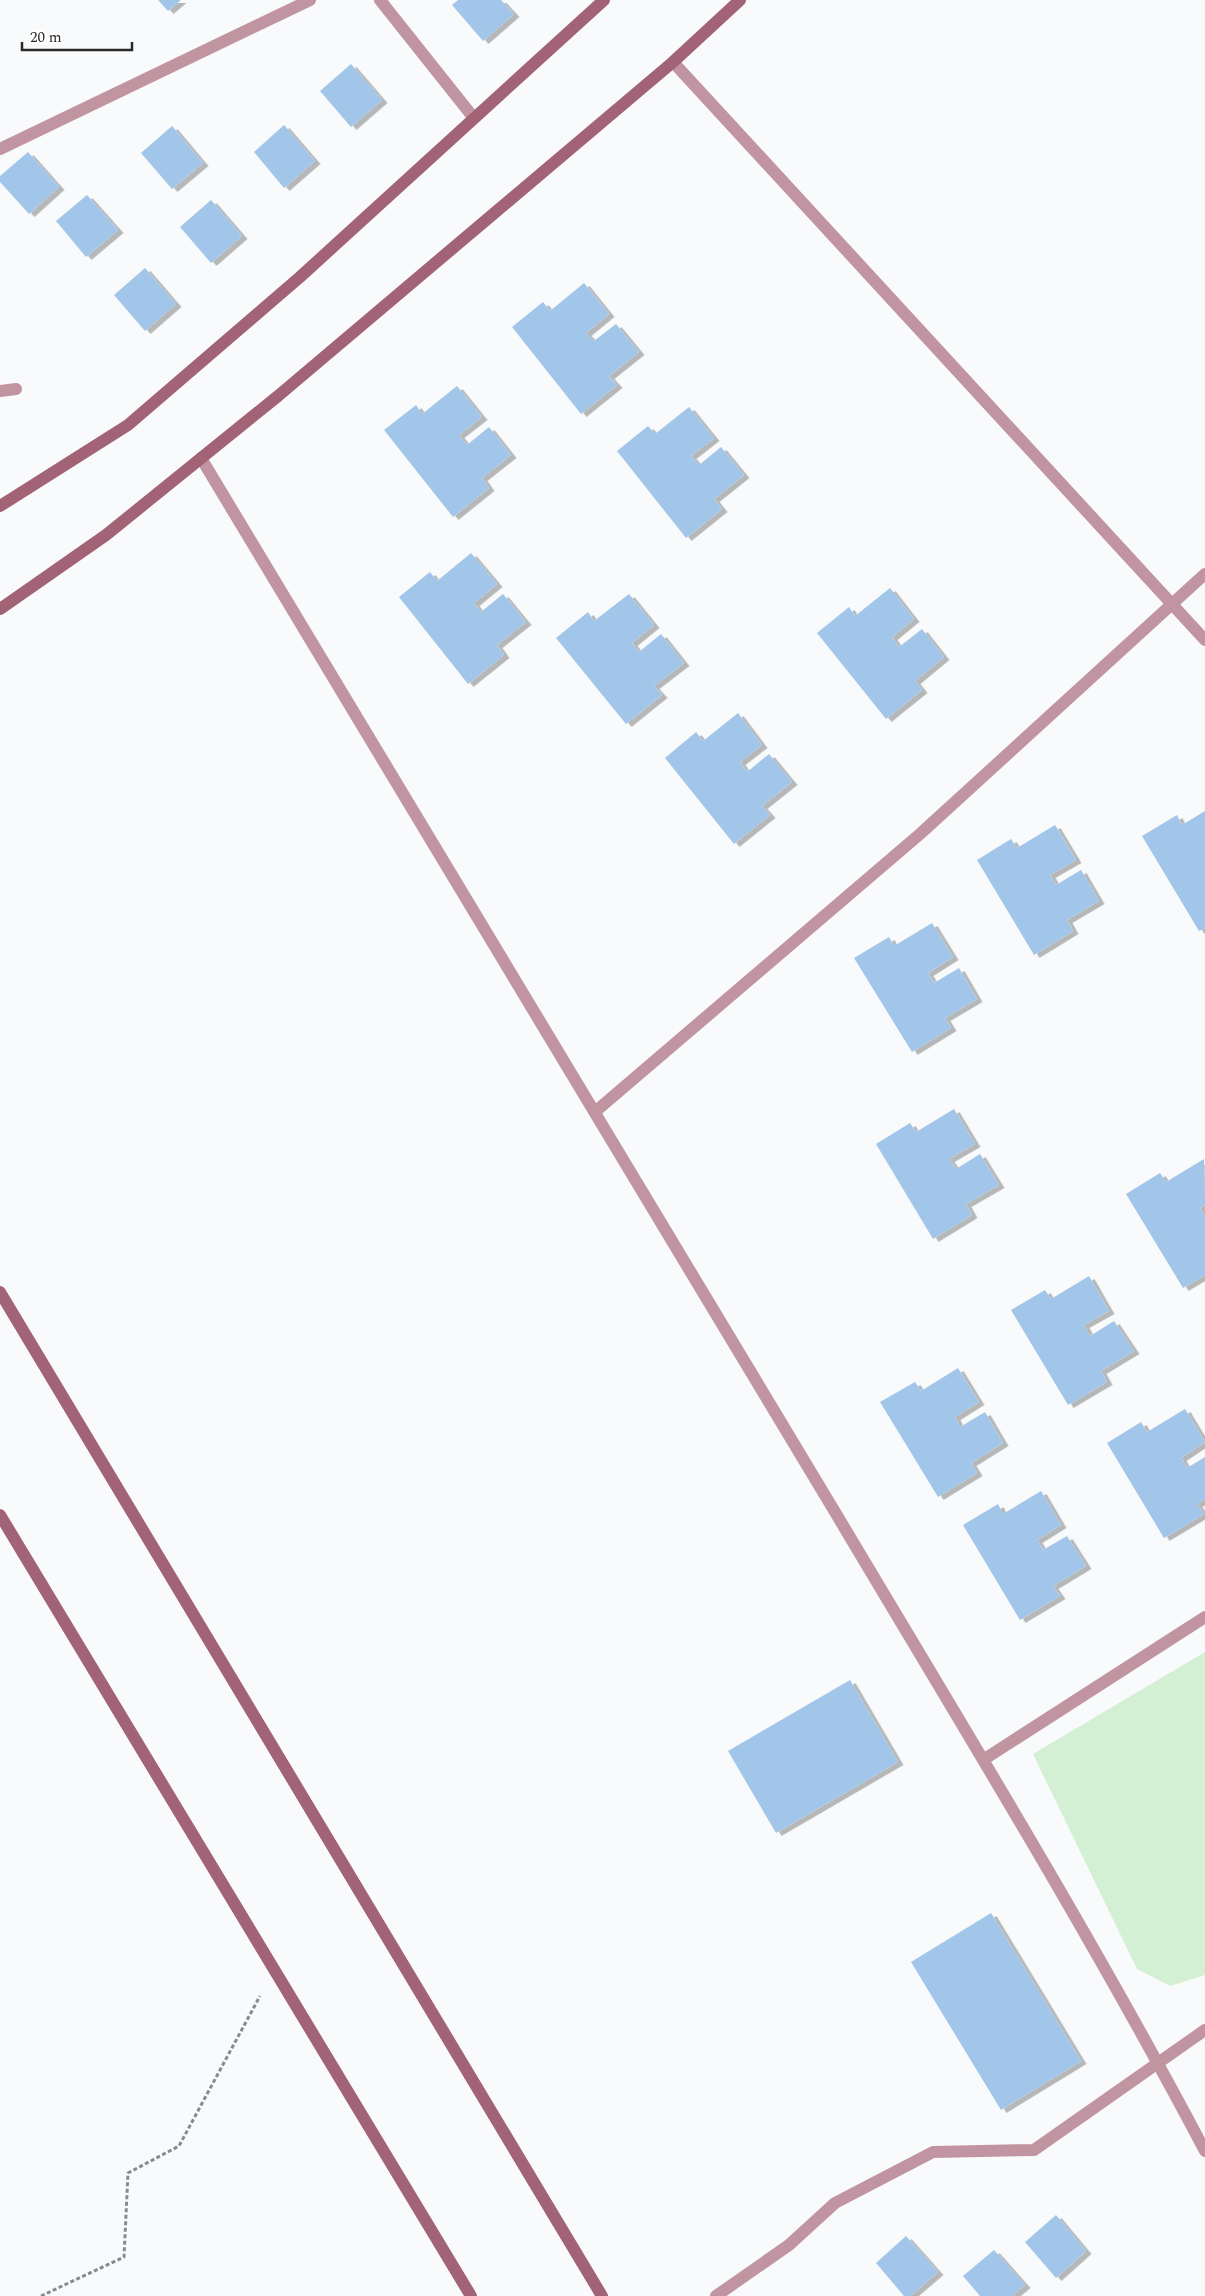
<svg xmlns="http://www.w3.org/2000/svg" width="1205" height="2296" viewBox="0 0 1205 2296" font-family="Spectral,serif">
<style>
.green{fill:#d3f0d4}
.building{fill:#a2c6ea;filter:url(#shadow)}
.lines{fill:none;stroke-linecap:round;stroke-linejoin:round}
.path{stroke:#898a8b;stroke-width:3;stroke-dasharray:4 2.5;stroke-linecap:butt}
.street{stroke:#c194a1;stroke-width:12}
.secondary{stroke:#a26376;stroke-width:12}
</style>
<defs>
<filter id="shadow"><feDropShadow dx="5.5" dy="3" stdDeviation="0" flood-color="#0004"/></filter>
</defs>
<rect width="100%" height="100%" fill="#f8fafb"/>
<!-- green -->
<path class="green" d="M 1205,1652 L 1205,1975 L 1170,1986 L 1137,1969 L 1033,1754 Z"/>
<!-- building -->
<path class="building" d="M 158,0 L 181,0 L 168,11 Z
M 458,0 L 501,0 L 514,14 L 483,41 L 452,5 Z
M 351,64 L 382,100 L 351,127 L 320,91 Z
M 284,125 L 315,161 L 284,188 L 254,152 Z
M 172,126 L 203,163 L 172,189 L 141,153 Z
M 28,152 L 59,187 L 29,214 L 0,182 L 0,176 Z
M 87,195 L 118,230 L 86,257 L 56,221 Z
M 211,200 L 242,236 L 211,263 L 180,227 Z
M 145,268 L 176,304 L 145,331 L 114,295 Z
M 584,283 L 609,314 L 586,333 L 594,341 L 616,324 L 639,352 L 609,376 L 617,385 L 581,414 L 512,327 L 543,302 L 550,311 Z
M 457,386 L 482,417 L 459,435 L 467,445 L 489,427 L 511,455 L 482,478 L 489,488 L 453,517 L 384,430 L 416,405 L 422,414 Z
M 689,407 L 714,438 L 691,456 L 699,465 L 721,447 L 744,475 L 714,499 L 722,509 L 686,538 L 617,451 L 648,426 L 655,434 Z
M 471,553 L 497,584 L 474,603 L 481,612 L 503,594 L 526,622 L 497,645 L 504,655 L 468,684 L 399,597 L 430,572 L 437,581 Z
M 890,588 L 914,619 L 892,637 L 899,647 L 922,629 L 944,657 L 915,681 L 922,690 L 886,719 L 817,633 L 849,607 L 855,616 Z
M 629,594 L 654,625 L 632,643 L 639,652 L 661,634 L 684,663 L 654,686 L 662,695 L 626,724 L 556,638 L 588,612 L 594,621 Z
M 738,713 L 762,745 L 740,762 L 747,772 L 769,754 L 792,782 L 762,806 L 770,815 L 734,844 L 665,758 L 696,732 L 703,741 Z
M 1205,811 L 1205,928 L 1199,931 L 1142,836 L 1177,815 L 1182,825 Z
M 1055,825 L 1076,860 L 1050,875 L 1056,885 L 1081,870 L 1099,901 L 1067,920 L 1073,931 L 1034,955 L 977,860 L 1011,839 L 1017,848 Z
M 932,923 L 953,957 L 928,973 L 934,983 L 959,968 L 977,999 L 945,1018 L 951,1028 L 912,1052 L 854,958 L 889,937 L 894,946 Z
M 954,1109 L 975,1144 L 949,1159 L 956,1169 L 980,1154 L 999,1185 L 966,1204 L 972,1215 L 933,1239 L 876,1144 L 910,1123 L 916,1132 Z
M 1204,1159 L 1205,1205 L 1200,1208 L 1205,1217 L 1205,1275 L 1183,1288 L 1126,1194 L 1160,1173 L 1166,1182 Z
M 1089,1276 L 1109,1311 L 1084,1325 L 1090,1336 L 1114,1321 L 1134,1351 L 1101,1371 L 1107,1382 L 1068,1405 L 1011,1310 L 1045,1290 L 1051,1299 Z
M 958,1368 L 979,1402 L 955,1417 L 960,1427 L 985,1412 L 1003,1443 L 971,1463 L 977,1473 L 938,1497 L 880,1402 L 915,1382 L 921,1391 Z
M 1185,1409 L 1205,1442 L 1181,1458 L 1187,1468 L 1205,1457 L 1205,1499 L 1197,1504 L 1204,1514 L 1164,1538 L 1107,1443 L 1141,1422 L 1147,1432 Z
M 1041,1491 L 1061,1525 L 1037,1540 L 1043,1550 L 1067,1536 L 1086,1566 L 1053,1586 L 1060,1596 L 1020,1620 L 963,1525 L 998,1504 L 1003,1514 Z
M 850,1680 L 898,1762 L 776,1833 L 728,1751 Z
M 991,1913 L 1081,2061 L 1001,2110 L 911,1962 Z
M 1056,2215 L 1086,2251 L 1056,2278 L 1025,2242 Z
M 906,2236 L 938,2272 L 910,2296 L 904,2296 L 876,2263 Z
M 994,2250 L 1025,2285 L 1012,2296 L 980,2296 L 963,2276 Z"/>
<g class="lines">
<!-- path -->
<path class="path" d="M 41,2296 L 124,2257 L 128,2173 L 179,2146 L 260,1996"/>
<!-- street -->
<path class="street" d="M 380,0 L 473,117
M 673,62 L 1205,640
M 0,149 L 310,0
M 0,391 L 16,389
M 201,458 C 414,811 628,1163 838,1517 C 963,1727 1091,1935 1205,2151
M 596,1111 L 920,834 L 1205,574
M 983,1760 L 1205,1617
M 716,2296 L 789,2245 L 835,2203 L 933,2152 L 1034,2150 L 1205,2030"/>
<!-- secondary -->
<path class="secondary" d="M 0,506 L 128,425 L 300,277 L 604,0
M 0,609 L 106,535 L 278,396 L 673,62 L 740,0
M 0,1292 L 602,2296
M 0,1515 L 471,2296"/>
</g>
<!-- scale -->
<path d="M22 42v8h110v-8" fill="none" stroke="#29292a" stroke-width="2.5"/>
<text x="30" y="42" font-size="15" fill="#29292a" stroke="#ffffff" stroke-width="4" paint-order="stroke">20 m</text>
</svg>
